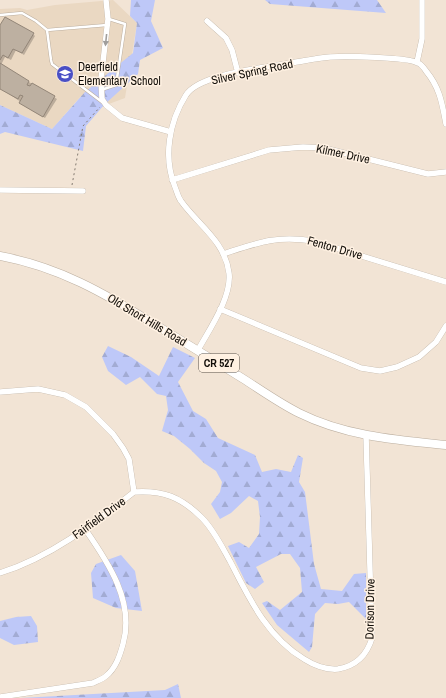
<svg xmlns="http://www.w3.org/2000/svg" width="446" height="698" viewBox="0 0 446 698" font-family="'Archivo Narrow',sans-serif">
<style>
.built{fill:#ead8c2}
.forest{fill:url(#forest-firs)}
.shadow{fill:#0003}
.building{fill:#bdb0a1;stroke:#938678}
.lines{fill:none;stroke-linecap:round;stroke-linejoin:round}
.service-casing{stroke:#bbae9f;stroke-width:3.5}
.minor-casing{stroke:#bbae9f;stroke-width:6}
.primary-casing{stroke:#bbae9f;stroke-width:9}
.path{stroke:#847b71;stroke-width:1;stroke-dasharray:2 3;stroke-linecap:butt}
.service{stroke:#fff;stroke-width:2.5}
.minor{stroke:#fff;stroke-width:5.5}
.primary{stroke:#fff;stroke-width:8}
.oneway{fill:#a09e9c}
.labels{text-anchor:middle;stroke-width:3;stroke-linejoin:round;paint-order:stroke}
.shield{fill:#fff1e2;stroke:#585149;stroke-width:1}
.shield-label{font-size:11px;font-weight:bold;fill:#110d08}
.poi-label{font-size:12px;fill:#110d08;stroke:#fff1e2;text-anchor:start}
.street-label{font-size:12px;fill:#110d08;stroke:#fff1e2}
</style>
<defs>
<pattern id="forest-firs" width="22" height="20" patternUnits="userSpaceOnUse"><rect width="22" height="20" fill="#bec8f8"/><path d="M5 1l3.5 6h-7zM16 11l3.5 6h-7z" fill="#a2abd3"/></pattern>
</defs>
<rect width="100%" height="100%" fill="#f2e4d5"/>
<!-- built -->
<path class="built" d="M 113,0 L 137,23 L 125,98 L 98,108 L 81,96 L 52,129 L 0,105 L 0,9 L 20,8 L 27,10 L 55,5 Z"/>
<!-- forest -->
<path class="forest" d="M 131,0 L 155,0 L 151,21 L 163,48 L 140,60 L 138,74 L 104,105 L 86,126 L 83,151 L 5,132 L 0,134 L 0,105 L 52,129 L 85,92 L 133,53 L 137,23 L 130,16 Z
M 265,0 L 377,0 L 386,13 L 270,4 Z
M 108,346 L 131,357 L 159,376 L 173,347 L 195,358 L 178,382 L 193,411 L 206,419 L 218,438 L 255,455 L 262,472 L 276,469 L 291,472 L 298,455 L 303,458 L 299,482 L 305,492 L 314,564 L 321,589 L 342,591 L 354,574 L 366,573 L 366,619 L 349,602 L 338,604 L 325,603 L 315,614 L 312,647 L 309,652 L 277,625 L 262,603 L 267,601 L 280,610 L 302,592 L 300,568 L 290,554 L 281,554 L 256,567 L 264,582 L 255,589 L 246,583 L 228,546 L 239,542 L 249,548 L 259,534 L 260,517 L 258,501 L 249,496 L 231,513 L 220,519 L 211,504 L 220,492 L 222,482 L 216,471 L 204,463 L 190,449 L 174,436 L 162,431 L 168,410 L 166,396 L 157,394 L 140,377 L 126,385 L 108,371 L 102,357 Z
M 121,555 L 135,571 L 142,611 L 116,608 L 93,598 L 91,573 L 96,564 Z
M 31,616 L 37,626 L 38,642 L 14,645 L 0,638 L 0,621 L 16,617 Z
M 178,684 L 181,698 L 21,698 L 165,690 Z"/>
<!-- shadow -->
<path class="shadow" d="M 0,26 L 33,34 L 35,36 L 24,55 L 16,50 L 11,60 L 5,57 L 1,65 L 57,99 L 45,118 L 23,105 L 21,102 L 0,88 Z"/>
<!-- building -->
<path class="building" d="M 5,17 L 34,33 L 22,53 L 13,49 L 8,58 L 3,55 L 0,60 L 0,25 Z
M 0,63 L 29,81 L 27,85 L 30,86 L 32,83 L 55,96 L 43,117 L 19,103 L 23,96 L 20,95 L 18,99 L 0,89 Z"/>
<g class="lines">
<!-- service casing -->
<g class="service-casing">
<path id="service" d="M 0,15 L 22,13 L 36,21 L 47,30 L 51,60 L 52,64 L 102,102
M 47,30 L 107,25
M 101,90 L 116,85 L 125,24 L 109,19"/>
</g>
<!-- minor casing -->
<g class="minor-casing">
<path id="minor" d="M 106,0 L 108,19 L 101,79 L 102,99 L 106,105 L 122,118 L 171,132
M 207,21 L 226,38 L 232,50 L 238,73
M 417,62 L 422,39 L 422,0
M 172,180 L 269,150 L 303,147 L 324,148 L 428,174 L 446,172
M 0,190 L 83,191
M 223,254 C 257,243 276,235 313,241 L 446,282
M 220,309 L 361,368 L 380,371 L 397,367 L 419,357 L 436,342 L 446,326
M 198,350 C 209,330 232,297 229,273 C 225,241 198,225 181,201 C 178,197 177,192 175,187 C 163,157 169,122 186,95 C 192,86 204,82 214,78 C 238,70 266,67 291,63 C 304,61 317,58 330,57 C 345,56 407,57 418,63 C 421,64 424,68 426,71 C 440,88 442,103 446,124
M 0,392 L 38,389 L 65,395 L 86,407 L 113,434 L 123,448 L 129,459 L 134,492 C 93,524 51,557 0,573
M 134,492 C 163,490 181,497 202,518 C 214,530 222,547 230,561 C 249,598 267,637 304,659 C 315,666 325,670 338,669 C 356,666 367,655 372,638 L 366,435
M 0,697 L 93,683 C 97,681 103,679 106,676 C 116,668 120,655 123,644 C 135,602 108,562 85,529"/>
</g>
<!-- primary casing -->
<g class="primary-casing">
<path id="primary" d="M 0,256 C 59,267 104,293 154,324 C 184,342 213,360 242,378 C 261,390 279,403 299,413 C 345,436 396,440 446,445"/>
</g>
<!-- path -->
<path class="path" d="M 72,185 L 83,126 L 100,107"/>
<!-- service -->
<use href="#service" class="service"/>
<!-- minor -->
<use href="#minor" class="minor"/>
<!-- primary -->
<use href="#primary" class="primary"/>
</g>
<!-- one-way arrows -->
<defs><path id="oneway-solid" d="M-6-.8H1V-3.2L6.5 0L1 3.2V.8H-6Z"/></defs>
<use class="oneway" href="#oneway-solid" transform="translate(106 40) rotate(96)"/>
<!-- icons -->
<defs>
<g id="school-disc" transform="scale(0.9)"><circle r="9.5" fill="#494fc5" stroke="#fff1e2"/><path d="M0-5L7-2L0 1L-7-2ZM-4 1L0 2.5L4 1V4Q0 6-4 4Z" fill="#fff"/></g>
</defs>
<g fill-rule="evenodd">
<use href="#school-disc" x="65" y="74"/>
</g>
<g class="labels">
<!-- shield labels -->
<rect class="shield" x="199" y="354" width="40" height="18" rx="3"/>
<g class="shield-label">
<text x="219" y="367">CR 527</text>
</g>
<!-- poi labels -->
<g class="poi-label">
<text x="78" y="71">Deerfield<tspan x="78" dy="14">Elementary School</tspan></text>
</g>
<!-- street labels -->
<g class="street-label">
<text transform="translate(252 72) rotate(-12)" y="4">Silver Spring Road</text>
<text transform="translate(343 154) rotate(12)" y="4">Kilmer Drive</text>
<text transform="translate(335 248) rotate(16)" y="4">Fenton Drive</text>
<text transform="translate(147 320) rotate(31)" y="4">Old Short Hills Road</text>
<text transform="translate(99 518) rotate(-36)" y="4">Fairfield Drive</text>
<text transform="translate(370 609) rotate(-89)" y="4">Dorison Drive</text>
</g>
</g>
</svg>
